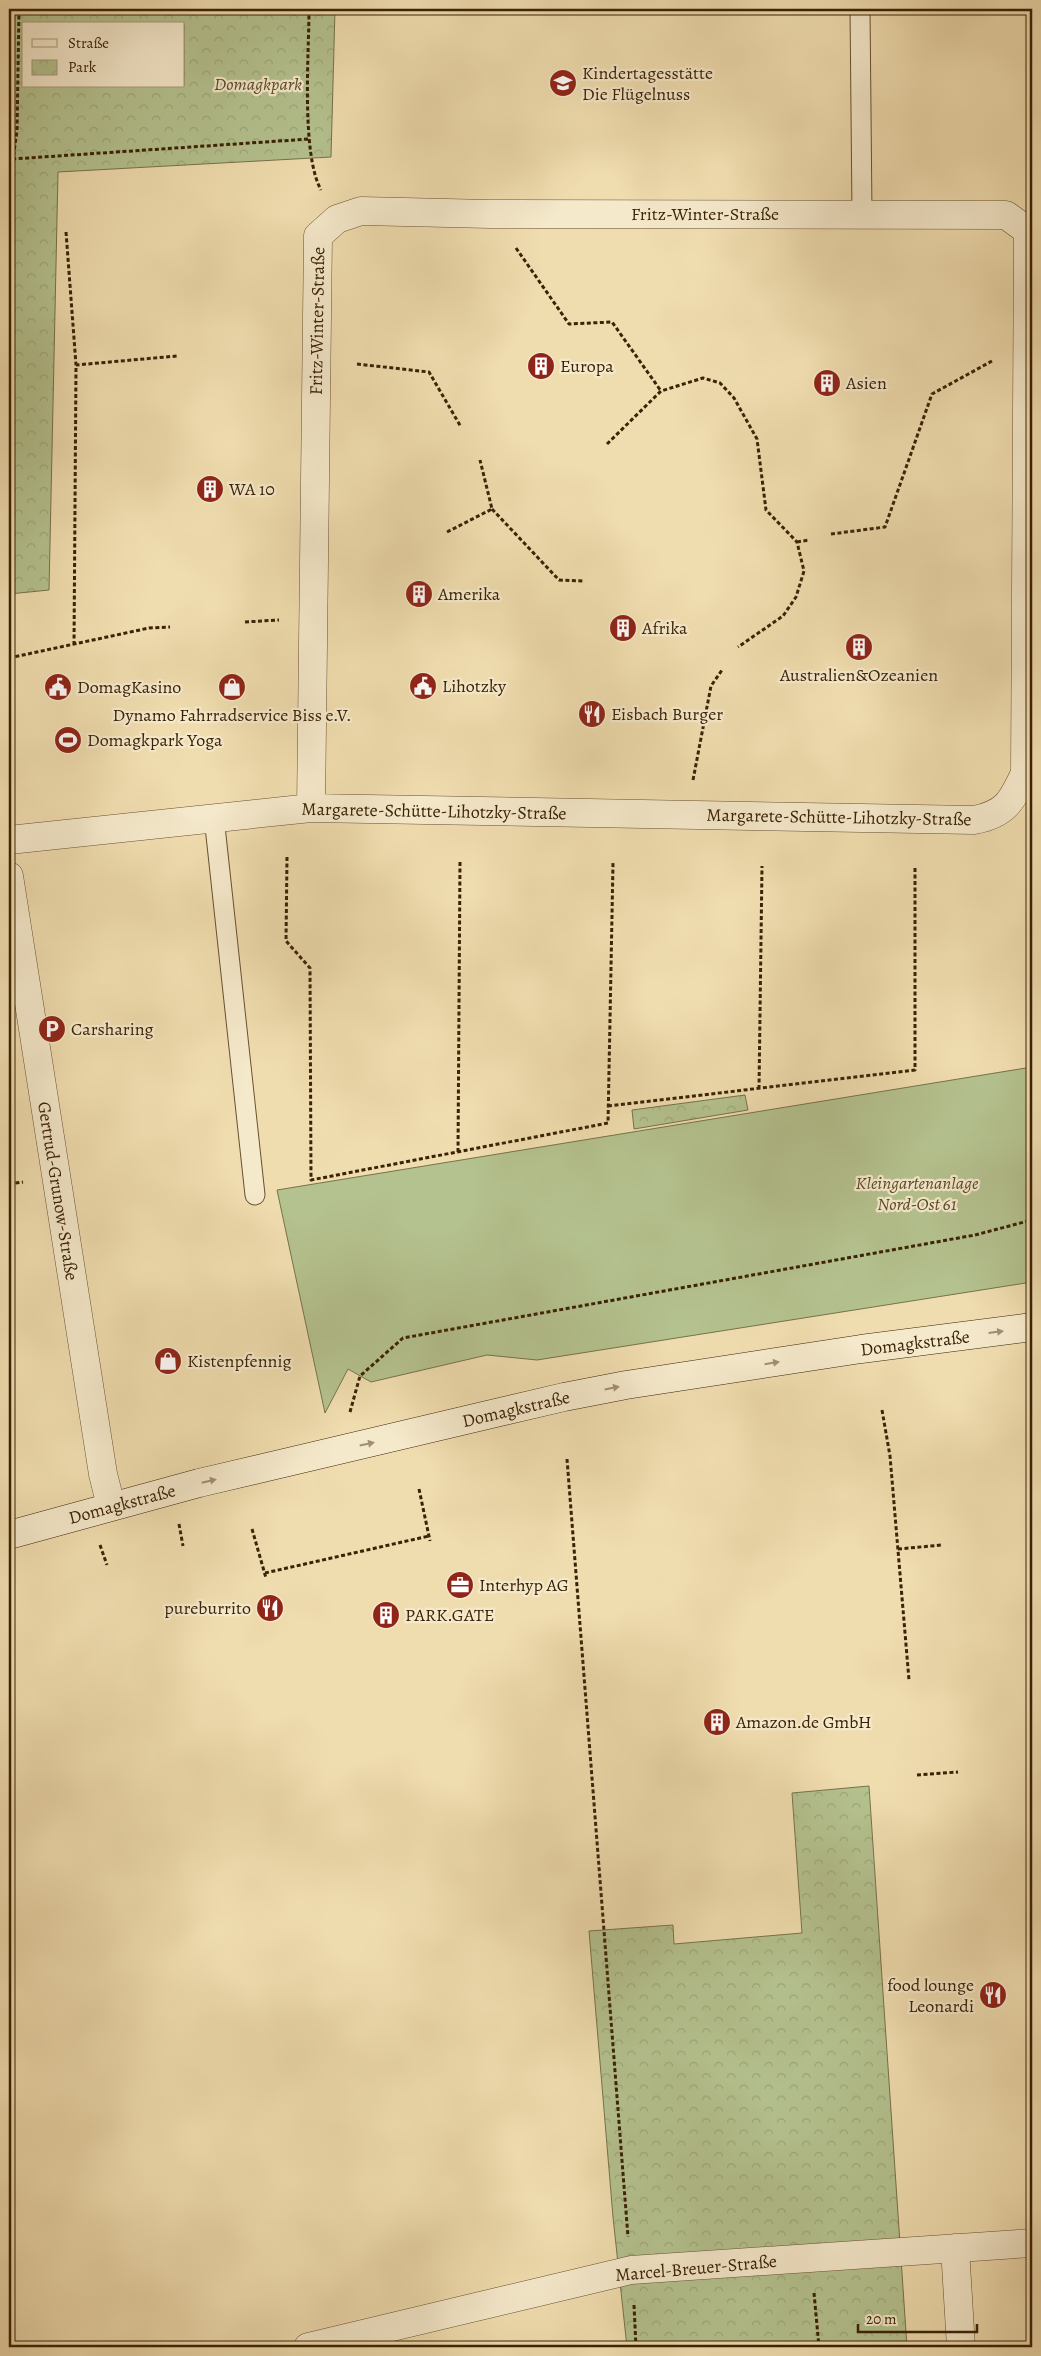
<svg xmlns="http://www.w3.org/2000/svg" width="1041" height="2356" viewBox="0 0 1041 2356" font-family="Alegreya,serif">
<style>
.park{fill:url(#park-crowns);stroke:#77724a;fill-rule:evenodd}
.garden{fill:#b4c28f;stroke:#77724a}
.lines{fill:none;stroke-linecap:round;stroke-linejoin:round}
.lane-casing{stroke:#685130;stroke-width:21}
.street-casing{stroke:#685130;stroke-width:29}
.secondary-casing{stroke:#3a2206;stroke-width:29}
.path{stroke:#3a2206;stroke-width:3;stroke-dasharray:4 2.5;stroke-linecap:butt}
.lane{stroke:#f5e9cb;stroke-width:19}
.street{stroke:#f5e9cb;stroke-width:28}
.secondary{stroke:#f5e9cb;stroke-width:28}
.oneway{fill:#a18f72}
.labels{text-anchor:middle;stroke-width:4.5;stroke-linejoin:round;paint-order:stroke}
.poi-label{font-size:18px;fill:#3a2206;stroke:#f5e9cb;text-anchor:start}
.park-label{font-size:18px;font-style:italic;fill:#584a28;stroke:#f5e9cb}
.street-label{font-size:18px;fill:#3a2206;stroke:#f5e9cb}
</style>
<defs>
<pattern id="park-crowns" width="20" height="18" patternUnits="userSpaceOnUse" patternTransform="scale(1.25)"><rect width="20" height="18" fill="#b4c28f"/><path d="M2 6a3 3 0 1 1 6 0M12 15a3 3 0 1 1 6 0" fill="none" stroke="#9ca67a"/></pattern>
</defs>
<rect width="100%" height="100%" fill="#f0ddaf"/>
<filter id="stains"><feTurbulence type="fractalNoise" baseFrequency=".004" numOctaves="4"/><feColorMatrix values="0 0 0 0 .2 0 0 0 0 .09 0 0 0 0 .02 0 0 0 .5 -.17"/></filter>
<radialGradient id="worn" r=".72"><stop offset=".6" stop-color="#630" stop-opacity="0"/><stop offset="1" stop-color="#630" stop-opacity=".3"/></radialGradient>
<!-- park -->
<path class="park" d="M 9,9 L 335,9 L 331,157 L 58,172 L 49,590 L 9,594 ZM 24,24 L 184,24 L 184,86 L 24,86 Z
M 745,1095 L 748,1110 L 634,1129 L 632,1110 Z
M 869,1786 L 907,2347 L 627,2347 L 613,2217 L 589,1931 L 673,1925 L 674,1944 L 802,1933 L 792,1793 Z"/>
<!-- garden -->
<path class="garden" d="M 1032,1067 L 1032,1282 L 537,1360 L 487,1355 L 371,1382 L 348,1369 L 325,1413 L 277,1190 Z"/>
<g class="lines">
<!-- lane casing -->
<g class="lane-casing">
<path id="lane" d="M 860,9 L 862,214
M 214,817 L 255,1195"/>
</g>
<!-- street casing -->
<g class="street-casing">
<path id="street" d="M 9,840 L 311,808 L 974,820 C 1006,814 1012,801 1025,773 L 1028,231 L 1006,215 L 490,214 L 361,211 L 337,219 L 318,236 L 311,808
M 9,876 L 103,1474 L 111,1506
M 955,2248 L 961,2347
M 308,2347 L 631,2270 L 1032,2243"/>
</g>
<!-- secondary casing -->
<g class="secondary-casing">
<path id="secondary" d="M 9,1535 L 199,1483 L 564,1397 L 626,1385 L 861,1349 L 1032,1327"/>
</g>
<!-- path -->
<path class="path" d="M 19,9 L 17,131 L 13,159 L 309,139
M 309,9 C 309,54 301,153 321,190
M 9,159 L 13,159 L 9,254
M 1029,176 L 1032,29
M 66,232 L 76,365
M 516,248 L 569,324 L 612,322 L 661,391
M 357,364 L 429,372 L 461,427
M 607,444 L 661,391 L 703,378 L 720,383 L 734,398 L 757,439 L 766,510 L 797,542 L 804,571 L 796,597 L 783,616 L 738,647
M 492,509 L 559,580 L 583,581
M 447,532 L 492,509 L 480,460
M 831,534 L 885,527 L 932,394 L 992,361
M 797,542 L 809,540
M 245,622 L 279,620
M 74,645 L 76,365 L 177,356
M 9,658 L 149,628 L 170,627
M 693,780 L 711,686 L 722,670
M 287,857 L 286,941 L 310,968 L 311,1180 L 608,1123 L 613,863
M 759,1089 L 762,866
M 608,1106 L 915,1070 L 915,867
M 458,1152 L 460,860
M 9,1184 L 23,1182
M 1030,1294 L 1029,1283 L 1032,1281
M 882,1410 L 890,1456 L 909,1680
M 350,1412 L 360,1376 L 403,1338 L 975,1235 L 1032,1220
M 567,1459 L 628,2237
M 419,1489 L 430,1541
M 179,1524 L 183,1546
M 252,1529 L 266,1578
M 1028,1537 L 1032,1536
M 100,1545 L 107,1565
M 898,1549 L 942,1545
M 265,1573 L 429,1536
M 917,1775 L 958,1772
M 814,2293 L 819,2347
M 634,2305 L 636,2347"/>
<!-- lane -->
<use href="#lane" class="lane"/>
<!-- street -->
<use href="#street" class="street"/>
<!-- secondary -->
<use href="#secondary" class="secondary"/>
</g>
<!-- one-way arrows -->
<defs><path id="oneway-solid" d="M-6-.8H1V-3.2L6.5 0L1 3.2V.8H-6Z" transform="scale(1.25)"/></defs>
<g class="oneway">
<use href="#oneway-solid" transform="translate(996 1332) rotate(-7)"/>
<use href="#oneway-solid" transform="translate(772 1363) rotate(-9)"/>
<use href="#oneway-solid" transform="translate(612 1388) rotate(-11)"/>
<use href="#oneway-solid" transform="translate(367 1444) rotate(-12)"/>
<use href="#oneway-solid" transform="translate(209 1481) rotate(-13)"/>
</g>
<!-- icons -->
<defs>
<g id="school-disc" transform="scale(1.4375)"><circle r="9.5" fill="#8f2418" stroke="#f5e9cb"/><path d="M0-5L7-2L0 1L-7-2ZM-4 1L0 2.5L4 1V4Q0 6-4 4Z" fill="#fff"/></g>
<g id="building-disc" transform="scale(1.4375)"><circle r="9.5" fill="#8f2418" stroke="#f5e9cb"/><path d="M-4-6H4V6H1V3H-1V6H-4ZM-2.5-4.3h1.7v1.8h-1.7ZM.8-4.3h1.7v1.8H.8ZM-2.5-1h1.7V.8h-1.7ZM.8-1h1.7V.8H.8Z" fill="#fff"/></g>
<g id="civic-disc" transform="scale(1.4375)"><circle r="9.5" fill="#8f2418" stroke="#f5e9cb"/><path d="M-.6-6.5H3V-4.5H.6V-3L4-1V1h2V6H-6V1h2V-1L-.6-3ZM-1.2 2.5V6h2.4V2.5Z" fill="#fff"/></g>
<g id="shop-disc" transform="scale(1.4375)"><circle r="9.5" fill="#8f2418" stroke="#f5e9cb"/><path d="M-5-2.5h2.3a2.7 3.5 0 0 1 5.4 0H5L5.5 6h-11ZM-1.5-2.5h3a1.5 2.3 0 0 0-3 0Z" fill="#fff"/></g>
<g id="restaurant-disc" transform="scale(1.4375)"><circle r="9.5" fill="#8f2418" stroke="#f5e9cb"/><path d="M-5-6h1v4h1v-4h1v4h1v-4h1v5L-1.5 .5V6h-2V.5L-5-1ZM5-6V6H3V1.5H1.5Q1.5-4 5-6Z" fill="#fff"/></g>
<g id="stadium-disc" transform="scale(1.4375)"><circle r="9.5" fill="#8f2418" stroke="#f5e9cb"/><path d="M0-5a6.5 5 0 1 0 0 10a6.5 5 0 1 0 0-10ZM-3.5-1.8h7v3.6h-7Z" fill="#fff"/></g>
<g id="parking-disc" transform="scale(1.4375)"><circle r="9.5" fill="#8f2418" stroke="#f5e9cb"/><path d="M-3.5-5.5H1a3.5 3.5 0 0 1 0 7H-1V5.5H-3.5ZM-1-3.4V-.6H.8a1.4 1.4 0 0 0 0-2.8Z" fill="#fff"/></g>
<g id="office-disc" transform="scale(1.4375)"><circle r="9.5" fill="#8f2418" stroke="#f5e9cb"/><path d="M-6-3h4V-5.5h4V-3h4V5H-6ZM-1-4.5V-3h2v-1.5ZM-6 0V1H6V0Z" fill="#fff"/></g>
</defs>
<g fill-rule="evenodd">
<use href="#school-disc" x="563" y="83"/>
<use href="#building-disc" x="541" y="366"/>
<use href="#building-disc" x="827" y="383"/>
<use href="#building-disc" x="210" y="489"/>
<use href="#building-disc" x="419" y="594"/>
<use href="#building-disc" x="623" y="628"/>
<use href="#building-disc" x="859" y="647"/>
<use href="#civic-disc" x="423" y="686"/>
<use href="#civic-disc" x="58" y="687"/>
<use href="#shop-disc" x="232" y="687"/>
<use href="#restaurant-disc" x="592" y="714"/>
<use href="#stadium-disc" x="68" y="740"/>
<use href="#parking-disc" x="52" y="1029"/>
<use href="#shop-disc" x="168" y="1361"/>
<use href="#office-disc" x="460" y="1585"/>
<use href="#restaurant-disc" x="270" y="1608"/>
<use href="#building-disc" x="386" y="1615"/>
<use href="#building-disc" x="717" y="1722"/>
<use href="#restaurant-disc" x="993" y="1995"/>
</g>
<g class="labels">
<!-- poi labels -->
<g class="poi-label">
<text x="582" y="79">Kindertagesstätte<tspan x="582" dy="21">Die Flügelnuss</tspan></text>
<text x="560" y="372">Europa</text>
<text x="846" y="389">Asien</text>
<text x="229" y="495">WA 10</text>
<text x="438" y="600">Amerika</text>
<text x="642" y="634">Afrika</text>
<text x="859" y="681" text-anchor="middle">Australien&amp;Ozeanien</text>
<text x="442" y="692">Lihotzky</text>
<text x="77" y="693">DomagKasino</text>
<text x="611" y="720">Eisbach Burger</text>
<text x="232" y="721" text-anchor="middle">Dynamo Fahrradservice Biss e.V.</text>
<text x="87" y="746">Domagkpark Yoga</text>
<text x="71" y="1035">Carsharing</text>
<text x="187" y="1367">Kistenpfennig</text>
<text x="479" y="1591">Interhyp AG</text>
<text x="251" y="1614" text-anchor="end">pureburrito</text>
<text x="405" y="1621">PARK.GATE</text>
<text x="736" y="1728">Amazon.de GmbH</text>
<text x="974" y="1991" text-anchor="end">food lounge<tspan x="974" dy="21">Leonardi</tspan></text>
</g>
<!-- park labels -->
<g class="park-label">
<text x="258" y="90">Domagkpark</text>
<text x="917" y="1189">Kleingartenanlage<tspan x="917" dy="21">Nord-Ost 61</tspan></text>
</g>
<!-- street labels -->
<g class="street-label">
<text x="705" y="220">Fritz-Winter-Straße</text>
<text transform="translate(317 321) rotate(-89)" y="6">Fritz-Winter-Straße</text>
<text transform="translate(434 811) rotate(1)" y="6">Margarete-Schütte-Lihotzky-Straße</text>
<text transform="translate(839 817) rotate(1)" y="6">Margarete-Schütte-Lihotzky-Straße</text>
<text transform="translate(58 1191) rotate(81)" y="6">Gertrud-Grunow-Straße</text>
<text transform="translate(915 1343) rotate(-7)" y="6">Domagkstraße</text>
<text transform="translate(516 1409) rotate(-13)" y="6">Domagkstraße</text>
<text transform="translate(122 1504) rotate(-15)" y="6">Domagkstraße</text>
<text transform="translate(696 2268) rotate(-5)" y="6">Marcel-Breuer-Straße</text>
</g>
</g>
<!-- margin -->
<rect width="1041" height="2356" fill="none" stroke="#f0ddaf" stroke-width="30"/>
<rect x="10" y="10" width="1021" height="2336" fill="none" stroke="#3a2206" stroke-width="2.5"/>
<rect x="15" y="15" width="1011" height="2326" fill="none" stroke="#3a2206"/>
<!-- legend -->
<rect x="22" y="22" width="162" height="65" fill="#f5e9cb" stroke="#aa997c"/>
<rect x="32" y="39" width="25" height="8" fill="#f5e9cb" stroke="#aa997c"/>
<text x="68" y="48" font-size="15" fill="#3a2206">Straße</text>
<rect x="32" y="60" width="25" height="15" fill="url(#park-crowns)" stroke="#aa997c"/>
<text x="68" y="72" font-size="15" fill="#3a2206">Park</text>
<!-- scale -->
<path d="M858 2324v8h119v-8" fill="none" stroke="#3a2206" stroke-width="2.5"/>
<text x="866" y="2324" font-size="15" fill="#3a2206" stroke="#f5e9cb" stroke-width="4" paint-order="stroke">20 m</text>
<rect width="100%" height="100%" filter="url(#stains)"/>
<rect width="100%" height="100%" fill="url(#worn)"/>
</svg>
